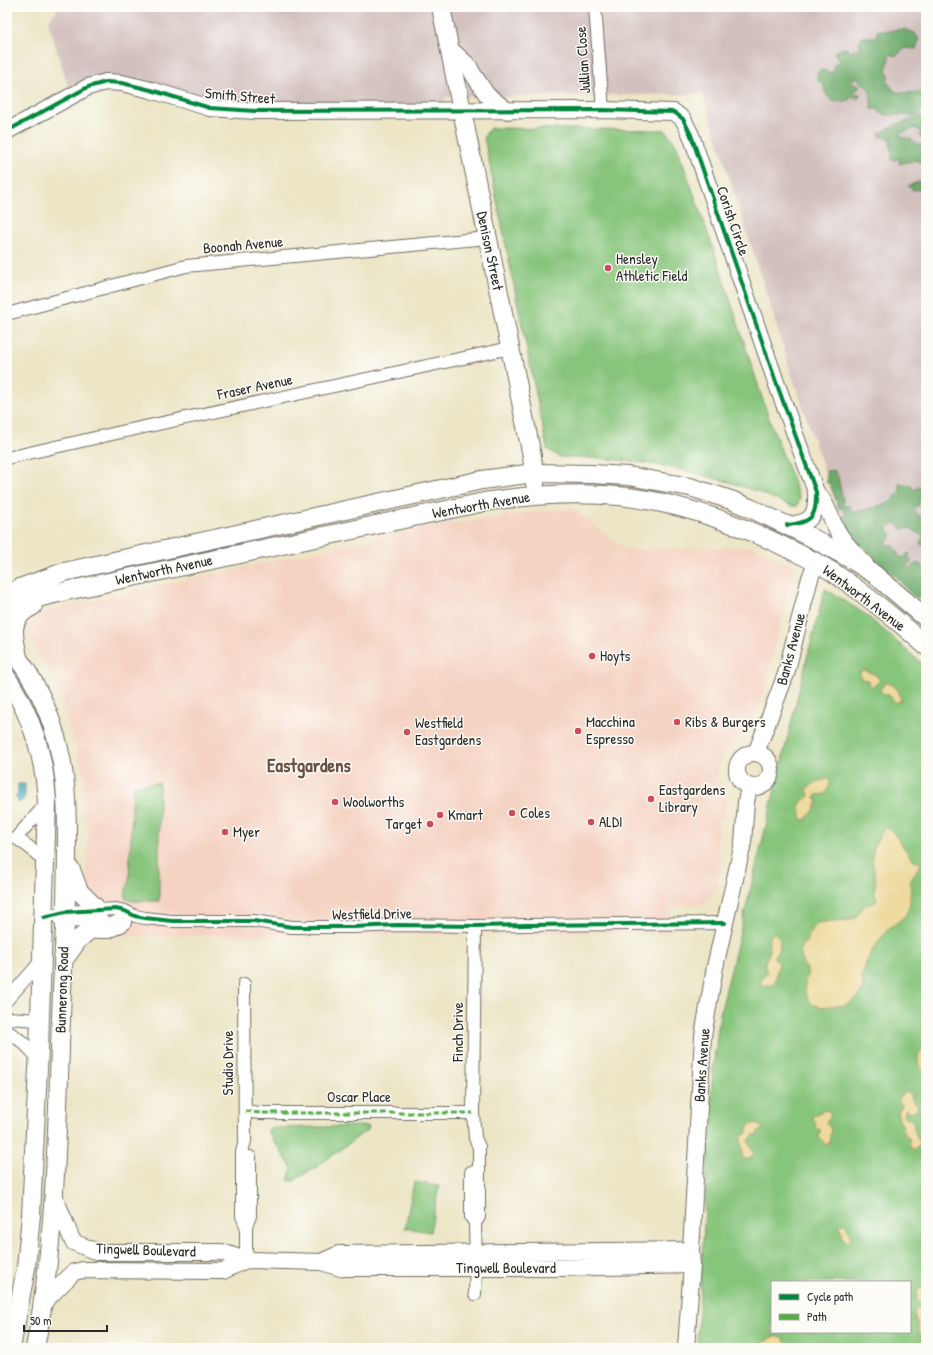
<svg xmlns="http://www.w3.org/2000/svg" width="933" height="1355" viewBox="0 0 933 1355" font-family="'Patrick Hand',sans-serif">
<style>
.built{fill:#f5d3c2}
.industrial{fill:#d1c0bd}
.green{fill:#87c57b;stroke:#597853;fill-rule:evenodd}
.forest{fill:#6daa6b;stroke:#4c6a4b}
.sand{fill:#eeda9e;stroke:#8c8264}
.water{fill:#41afbf;stroke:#366d75}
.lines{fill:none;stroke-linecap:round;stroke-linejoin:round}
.street-casing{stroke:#6f6c61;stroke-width:14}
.secondary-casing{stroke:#6f6c61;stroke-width:18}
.primary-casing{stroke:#6f6c61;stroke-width:20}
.street{stroke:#fff;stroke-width:12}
.secondary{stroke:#fff;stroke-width:16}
.primary{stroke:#fff;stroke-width:18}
.quiet{stroke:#54ab44;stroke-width:3;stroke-dasharray:6 3;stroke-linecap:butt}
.cycleway-casing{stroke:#fdfcf7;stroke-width:6}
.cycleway{stroke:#00873e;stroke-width:4}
.poi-dot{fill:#d1495b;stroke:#fdfcf7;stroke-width:1.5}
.labels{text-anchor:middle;stroke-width:3;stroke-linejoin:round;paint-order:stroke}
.street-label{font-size:15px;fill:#2b2b2b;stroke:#fdfcf7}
.poi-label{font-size:15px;fill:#2b2b2b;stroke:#fdfcf7;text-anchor:start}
.district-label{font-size:19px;font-weight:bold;fill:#6b5143;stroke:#fdfcf7}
</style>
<rect width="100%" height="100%" fill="#fdfcf7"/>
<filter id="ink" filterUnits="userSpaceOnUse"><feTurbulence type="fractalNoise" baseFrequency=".025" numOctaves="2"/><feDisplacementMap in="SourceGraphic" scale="8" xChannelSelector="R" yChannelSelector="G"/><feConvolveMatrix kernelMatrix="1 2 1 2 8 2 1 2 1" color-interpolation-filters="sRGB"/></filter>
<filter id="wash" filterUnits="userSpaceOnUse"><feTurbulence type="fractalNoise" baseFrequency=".012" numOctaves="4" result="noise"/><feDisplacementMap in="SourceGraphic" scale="16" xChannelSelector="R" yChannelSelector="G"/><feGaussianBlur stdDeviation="0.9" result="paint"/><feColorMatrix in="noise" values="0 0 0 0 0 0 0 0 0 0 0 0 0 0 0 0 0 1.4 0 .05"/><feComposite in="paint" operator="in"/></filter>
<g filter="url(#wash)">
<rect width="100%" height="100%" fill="#ece5c6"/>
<!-- built -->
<path class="built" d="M 572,508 L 626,550 L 753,547 L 793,566 L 794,571 L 761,699 L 751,721 L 731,748 L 724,751 L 719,764 L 717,780 L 721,782 L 725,794 L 726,818 L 718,819 L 718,850 L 722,861 L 717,887 L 709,899 L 703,905 L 671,907 L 670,932 L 99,936 L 98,896 L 86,886 L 88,827 L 83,814 L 85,777 L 55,681 L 24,629 L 28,618 L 51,610 L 79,603 L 427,527 L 514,514 Z"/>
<!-- industrial -->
<path class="industrial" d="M 59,7 L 926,7 L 926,604 L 843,526 L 792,375 L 703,94 L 445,97 L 445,113 L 255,111 L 122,83 L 71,96 L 48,21 Z"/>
<!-- green -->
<path class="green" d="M 490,128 L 665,130 L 676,144 L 715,253 L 768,416 L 800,500 L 797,506 L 791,506 L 756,491 L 729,482 L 670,467 L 637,462 L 598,458 L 560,457 L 547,449 L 484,137 Z
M 825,589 L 865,614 L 926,667 L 926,1348 L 697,1348 L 713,1067 L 720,1014 L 809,650 ZM 772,1282 L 910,1282 L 910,1332 L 772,1332 Z
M 159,783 L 159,901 L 134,901 L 127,899 C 123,893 127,888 129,883 L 133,787 L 134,785 Z
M 366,1126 L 368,1127 L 367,1130 L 318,1166 L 293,1181 L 288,1180 L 292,1168 L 267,1131 L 269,1129 L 274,1128 Z
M 414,1182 L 439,1186 L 430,1232 L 405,1228 Z"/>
<!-- forest -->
<path class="forest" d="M 904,29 L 915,33 L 919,40 L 916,49 L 905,48 L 896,56 L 890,54 L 886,70 L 889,75 L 887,82 L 895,92 L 907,93 L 926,91 L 926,105 L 924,105 L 919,115 C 907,118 909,115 899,115 C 890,114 889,117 880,113 L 878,109 L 872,109 L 870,90 L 857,78 L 852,79 L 852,84 L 859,84 L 859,88 L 854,93 L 860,94 L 859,98 L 851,97 L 849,100 C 832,105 826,100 823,83 L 818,81 L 817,74 L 820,70 L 825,70 L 829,73 L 834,71 L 834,64 L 839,61 L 834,52 L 845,48 L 848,49 L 849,52 L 852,52 L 854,49 L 861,49 L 859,43 L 862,37 L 876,37 L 878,30 L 887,31 Z
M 922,116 L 926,121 L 926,136 L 920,136 L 921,131 L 915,128 L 900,133 L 901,137 L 910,139 L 920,145 L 923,143 L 926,143 L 926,164 L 915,160 L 899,164 L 900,159 L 892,160 L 890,138 L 880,137 L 879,134 L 895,125 Z
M 926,179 L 926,188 L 913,190 L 908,186 Z
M 834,470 L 838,477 L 844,506 L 850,506 L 852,513 L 889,503 L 900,492 L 899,483 L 910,485 L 914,490 L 926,483 L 926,499 L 924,498 L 919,500 L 920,504 L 914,509 L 917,514 L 922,517 L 921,520 L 926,525 L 926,546 L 920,544 L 923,536 L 910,528 L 902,529 L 895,523 L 888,527 L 888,530 L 892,536 L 886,543 L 888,546 L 891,544 L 894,546 L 894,549 L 898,551 L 898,556 L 904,558 L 908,553 L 910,554 L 908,558 L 912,560 L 910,564 L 906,566 L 911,568 L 917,563 L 923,566 L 923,569 L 926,572 L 926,576 L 922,579 L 926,581 L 926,600 C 914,600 910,592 902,584 C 898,579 892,575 888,570 L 879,571 L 879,566 L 878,565 L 876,567 L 867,565 L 871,557 C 865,542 854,544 848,534 C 845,529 844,523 842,518 L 846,516 L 844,509 L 839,508 L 830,484 L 827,483 L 826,471 Z"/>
<!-- sand -->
<path class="sand" d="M 864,670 L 876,675 L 880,681 L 872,687 L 869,686 L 868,680 L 861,679 L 860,676 L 860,672 Z
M 886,683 C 894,684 902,692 900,701 L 895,703 C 893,700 892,697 889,696 C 885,693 882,695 880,689 Z
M 828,779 L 830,780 C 831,784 827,791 825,794 L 816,795 L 815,798 L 818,800 C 817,809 810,814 805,820 L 803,821 L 801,816 L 801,812 L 799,807 L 802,801 L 809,797 L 807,788 L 819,781 Z
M 885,827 L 893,832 L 911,858 L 915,861 L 921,861 L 920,865 L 911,879 L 910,903 L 908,910 L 904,917 L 887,930 L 871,952 L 864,969 L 862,978 L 863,988 L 858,998 L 846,1005 L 820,1007 C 809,1004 804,996 805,985 C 805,980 809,973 807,969 C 807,968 804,965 803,964 L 800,950 L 801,946 L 806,942 L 812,928 L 818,923 L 823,922 L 850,920 L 855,918 L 864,906 L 876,902 L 877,898 L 874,892 L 876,880 L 872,861 L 873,852 L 875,844 Z
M 775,933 C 783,940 780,951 773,956 L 779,963 L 776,974 L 776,980 L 772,985 L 762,985 L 760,981 L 767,972 C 761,962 769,960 769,950 C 770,947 769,943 768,940 L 771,938 L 770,935 Z
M 926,1020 L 926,1070 L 922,1071 L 921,1070 C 920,1066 918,1064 918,1061 C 917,1054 924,1048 926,1042 L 922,1035 Z
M 904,1092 L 911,1094 L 912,1099 L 918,1106 L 917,1109 L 910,1113 L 907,1109 L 905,1110 L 904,1116 L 913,1121 L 915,1132 L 920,1143 L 914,1151 L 910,1146 L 909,1138 L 903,1133 L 903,1126 L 899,1120 L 898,1111 L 901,1108 L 902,1104 L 899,1101 L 899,1098 Z
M 824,1110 L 829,1111 L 831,1114 L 826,1123 L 831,1129 L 829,1143 L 826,1145 L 818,1136 L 821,1130 L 817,1129 L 815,1127 L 816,1123 L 812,1117 Z
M 754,1123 L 761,1125 L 762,1130 L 758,1131 L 758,1134 L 754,1135 L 748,1141 L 754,1153 L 749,1159 L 745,1159 L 742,1157 L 743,1152 L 741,1143 L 741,1137 L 747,1133 L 747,1128 Z
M 843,1223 C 850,1229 850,1232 851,1241 L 847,1242 L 843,1238 L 842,1232 L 838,1227 Z
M 920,1288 L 926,1290 L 926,1299 L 921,1303 L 916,1299 L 918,1296 L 917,1291 Z
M 917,1307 L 920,1308 L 922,1313 L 926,1312 L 926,1348 L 921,1348 L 920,1346 L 924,1339 L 919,1332 C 920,1323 910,1316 917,1307 Z
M 777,1336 L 782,1337 L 790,1348 L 756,1348 L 772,1337 Z"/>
<!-- water -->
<path class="water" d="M 18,784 L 25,784 L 25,795 L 23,800 L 19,803 L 15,796 L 18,794 Z"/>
</g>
<g filter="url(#ink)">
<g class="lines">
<!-- street casing -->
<g class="street-casing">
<path id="street" d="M 595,7 L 603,110
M 7,314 L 186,266 L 488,238
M 7,458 L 121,432 L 510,348
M 46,863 L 29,847 L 16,838 L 47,803
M 44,917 L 65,912 L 116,909 L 125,911 L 135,916 L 145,918 L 172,921 L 254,921 L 292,927 L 354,927 L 397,925 L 475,926 L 526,925 L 725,923
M 59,919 L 104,922
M 475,926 L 473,1113 L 475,1138 L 479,1147 L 479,1217 L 475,1223
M 244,984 L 245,1141 L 242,1152 L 242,1216 L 246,1226 L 246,1260
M 7,1000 L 42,960
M 7,1018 L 40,1020
M 7,1031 C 21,1040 29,1047 39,1060
M 245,1111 L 260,1113 L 473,1113
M 471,1172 L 471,1217 L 475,1223 L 476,1267 L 475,1294
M 246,1226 L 250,1216 L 250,1157"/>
</g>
<!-- secondary casing -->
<g class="secondary-casing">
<path id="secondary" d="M 450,49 L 469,66 L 473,74 L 487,95 L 508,111
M 7,131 L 88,87 L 106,82 L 122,83 L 151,90 L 210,108 L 255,111 L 603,110 L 674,112 L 683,119 L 691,135 L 776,382 L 816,492 C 817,516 812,523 787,525
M 816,492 C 828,504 829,516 837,530 C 844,543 855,554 865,564
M737 770a17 17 0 1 1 34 0a17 17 0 1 1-34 0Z
M 756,753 L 786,674 L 810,578 L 816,563
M 54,1195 L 73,1242 L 97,1252 L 222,1252 L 246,1260 L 321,1262 L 341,1268 L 559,1268 L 692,1265
M 321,1262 L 339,1254 L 691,1250
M 43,1303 L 74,1272 L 83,1270 L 223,1271 L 246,1260
M 686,1348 L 692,1265 L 691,1250 L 703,1036 L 715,967 L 743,843 L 746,802 L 749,787"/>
</g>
<!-- primary casing -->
<g class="primary-casing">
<path id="primary" d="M 441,7 L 532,456 L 535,484
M 7,594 L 20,588 L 64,572 L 482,480 L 534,473 L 592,474 L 628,476 L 690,487 L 731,500 L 750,508 L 807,535 L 849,558 L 874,574 L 926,618
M 7,612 L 29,600 L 71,590 L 484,502 C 529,495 574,492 619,496 C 678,502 739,524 791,550 C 806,557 821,564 834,573 C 867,595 897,620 926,646
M 7,645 C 35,676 53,717 61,758 C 67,787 67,818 67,848 C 67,896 64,944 62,992 C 57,1111 58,1231 35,1348
M 18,657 C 13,634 8,618 33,606
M 7,678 C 32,716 45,759 47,803 L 39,1048 L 31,1215 L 26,1268 L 11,1348
M 71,870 L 79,891 L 99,911
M 63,961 L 78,940 L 88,931 L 96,929 L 108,929 L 122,922"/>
</g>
<!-- street -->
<use href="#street" class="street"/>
<!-- secondary -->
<use href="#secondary" class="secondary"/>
<!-- primary -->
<use href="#primary" class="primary"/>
<!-- quiet -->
<path class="quiet" d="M 245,1111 L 260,1113 L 473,1113"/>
<!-- cycleway casing -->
<g class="cycleway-casing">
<path id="cycleway" d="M 7,131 L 88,87 L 106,82 L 122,83 L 151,90 L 210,108 L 255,111 L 603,110 L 674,112 L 683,119 L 691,135 L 776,382 L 816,492 C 817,516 812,523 787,525
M 44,917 L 65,912 L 116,909 L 125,911 L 135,916 L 145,918 L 172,921 L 254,921 L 292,927 L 354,927 L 397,925 L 475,926 L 526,925 L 725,923"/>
</g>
<!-- cycleway -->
<use href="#cycleway" class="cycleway"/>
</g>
</g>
<!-- markers -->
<g class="poi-dot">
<circle cx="608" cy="268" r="4"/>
<circle cx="592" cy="656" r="4"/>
<circle cx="677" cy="722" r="4"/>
<circle cx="578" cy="731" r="4"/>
<circle cx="407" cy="732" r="4"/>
<circle cx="651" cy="799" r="4"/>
<circle cx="335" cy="802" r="4"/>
<circle cx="512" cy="813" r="4"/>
<circle cx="440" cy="815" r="4"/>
<circle cx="591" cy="822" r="4"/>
<circle cx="430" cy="824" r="4"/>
<circle cx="225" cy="832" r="4"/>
</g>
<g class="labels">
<!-- street labels -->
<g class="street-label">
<text transform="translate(583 60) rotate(-94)" y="5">Jullian Close</text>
<text transform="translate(240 96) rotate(5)" y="5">Smith Street</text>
<text transform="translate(733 221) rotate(71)" y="5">Corish Circle</text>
<text transform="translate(243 245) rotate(-5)" y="5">Boonah Avenue</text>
<text transform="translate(490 251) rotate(78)" y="5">Denison Street</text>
<text transform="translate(255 387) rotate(-12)" y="5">Fraser Avenue</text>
<text transform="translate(481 505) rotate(-10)" y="5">Wentworth Avenue</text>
<text transform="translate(164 570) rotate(-12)" y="5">Wentworth Avenue</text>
<text transform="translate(864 598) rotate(37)" y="5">Wentworth Avenue</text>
<text transform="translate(791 649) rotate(-75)" y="5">Banks Avenue</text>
<text transform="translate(372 914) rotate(-1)" y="5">Westfield Drive</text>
<text transform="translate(62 990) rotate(-88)" y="5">Bunnerong Road</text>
<text transform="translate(458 1032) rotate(-90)" y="5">Finch Drive</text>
<text transform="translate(228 1063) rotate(-90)" y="5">Studio Drive</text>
<text transform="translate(702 1065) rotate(-86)" y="5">Banks Avenue</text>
<text x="359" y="1102">Oscar Place</text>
<text transform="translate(146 1250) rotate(2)" y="5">Tingwell Boulevard</text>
<text x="506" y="1273">Tingwell Boulevard</text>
</g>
<!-- poi labels -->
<g class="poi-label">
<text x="616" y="264">Hensley<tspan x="616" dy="17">Athletic Field</tspan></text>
<text x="600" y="661">Hoyts</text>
<text x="586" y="727">Macchina<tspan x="586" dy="17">Espresso</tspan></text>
<text x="685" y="727">Ribs &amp; Burgers</text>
<text x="415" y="728">Westfield<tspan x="415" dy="17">Eastgardens</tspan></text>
<text x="659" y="795">Eastgardens<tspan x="659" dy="17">Library</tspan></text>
<text x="343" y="807">Woolworths</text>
<text x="520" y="818">Coles</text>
<text x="448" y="820">Kmart</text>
<text x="599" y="827">ALDI</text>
<text x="422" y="829" text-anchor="end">Target</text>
<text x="233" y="837">Myer</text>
</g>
<!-- district labels -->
<g class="district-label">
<text x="309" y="772">Eastgardens</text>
</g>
</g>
<!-- margin -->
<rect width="933" height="1355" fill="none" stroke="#fdfcf7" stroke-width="24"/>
<!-- legend -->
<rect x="771" y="1281" width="140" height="52" fill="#fdfcf7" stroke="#a9a8a5"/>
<rect x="779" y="1294" width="20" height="6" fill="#00873e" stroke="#a9a8a5"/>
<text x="807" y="1301" font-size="12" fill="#2b2b2b">Cycle path</text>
<rect x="779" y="1314" width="20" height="6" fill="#54ab44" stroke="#a9a8a5"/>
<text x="807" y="1321" font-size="12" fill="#2b2b2b">Path</text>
<!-- scale -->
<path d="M24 1325v6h83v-6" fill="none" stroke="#2b2b2b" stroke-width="2"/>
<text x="30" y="1325" font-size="12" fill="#2b2b2b" stroke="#fdfcf7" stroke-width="3" paint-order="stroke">50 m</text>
</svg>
